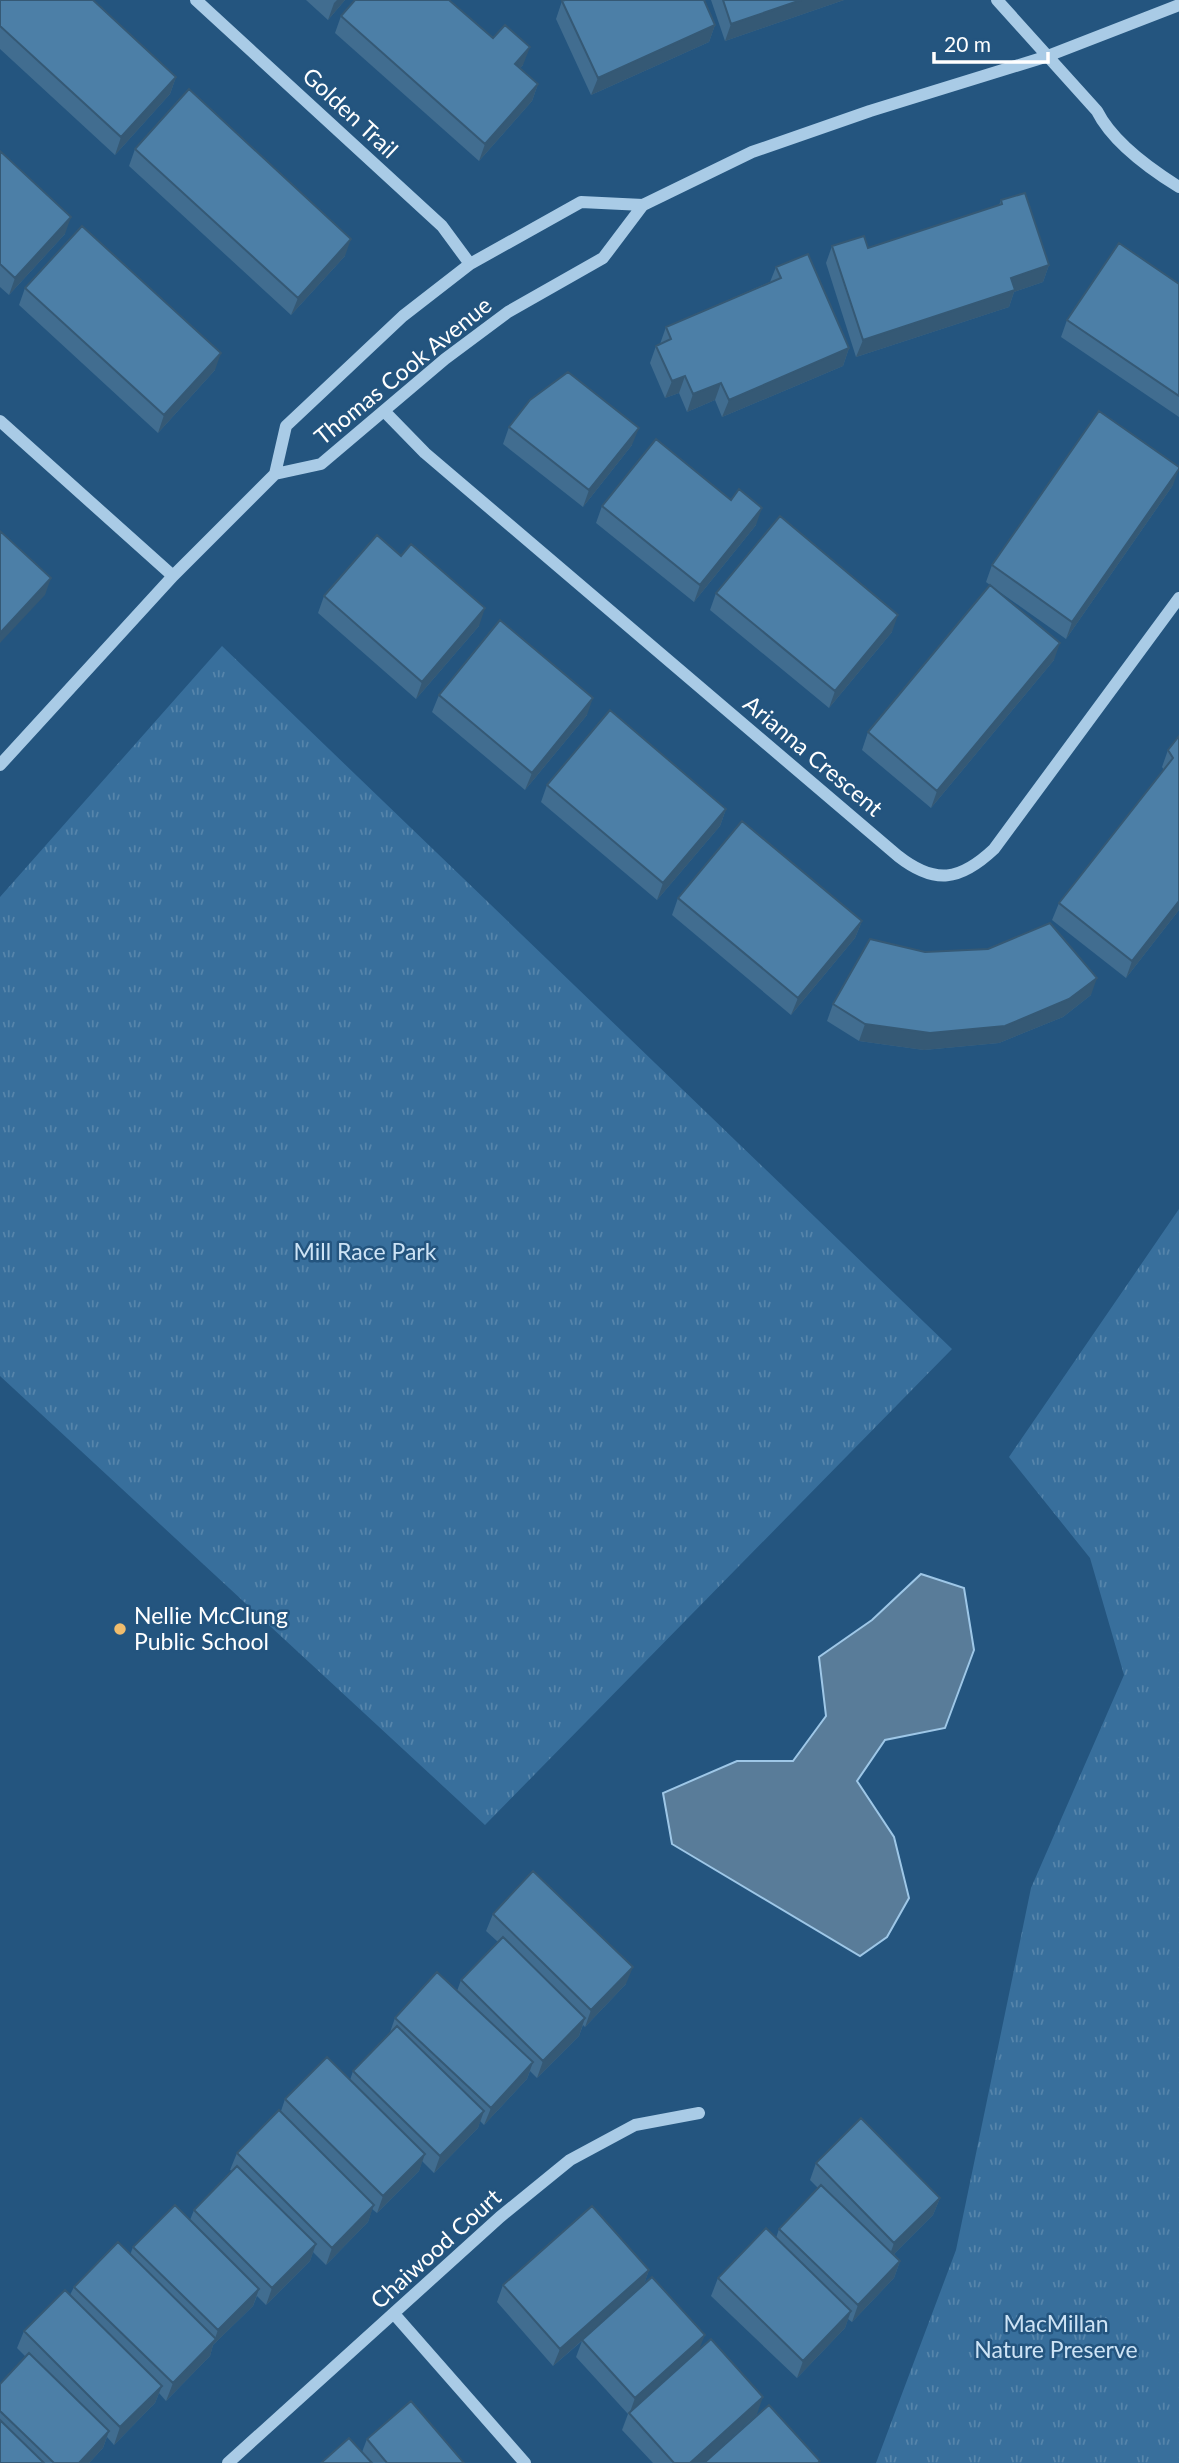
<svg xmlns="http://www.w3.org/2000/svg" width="1179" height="2463" viewBox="0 0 1179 2463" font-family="Lato,sans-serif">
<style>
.park{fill:url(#park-tufts)}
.water{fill:#597c99;stroke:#9ec7e7;stroke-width:2}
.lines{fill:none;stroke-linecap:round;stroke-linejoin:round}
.minor{stroke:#a9cbe6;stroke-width:12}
.wall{fill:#416d90}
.shaded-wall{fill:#355975}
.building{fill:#4c7fa7;stroke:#355975;stroke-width:2}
.poi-dot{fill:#f0bd6d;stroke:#24557f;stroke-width:2.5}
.labels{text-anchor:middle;stroke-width:5;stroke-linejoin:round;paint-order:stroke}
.street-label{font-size:23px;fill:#fff;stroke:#24557f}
.park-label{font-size:23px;fill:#cde3f5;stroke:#24557f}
.poi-label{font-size:23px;fill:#fff;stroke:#24557f;text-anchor:start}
</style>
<defs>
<pattern id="park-tufts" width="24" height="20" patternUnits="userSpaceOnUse" patternTransform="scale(1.75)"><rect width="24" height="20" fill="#386f9c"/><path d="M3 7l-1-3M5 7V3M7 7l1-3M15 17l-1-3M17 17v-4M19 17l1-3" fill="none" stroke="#5685ab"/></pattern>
</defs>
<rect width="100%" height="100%" fill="#24557f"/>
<!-- park -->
<path class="park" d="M 222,646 L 952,1349 L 485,1825 L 0,1376 L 0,897 Z
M 1179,1209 L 1179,2463 L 876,2463 L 956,2250 L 1031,1888 L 1124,1675 L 1090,1558 L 1009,1457 Z"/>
<!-- water -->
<path class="water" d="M 921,1574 L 964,1588 L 974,1650 L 945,1728 L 885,1740 L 857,1781 L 894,1837 L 909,1898 L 887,1937 L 860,1956 L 672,1844 L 663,1793 L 737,1761 L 793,1761 L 826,1716 L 819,1657 L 872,1620 Z"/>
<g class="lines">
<!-- minor -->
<path class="minor" d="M 196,0 L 442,226 L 470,264
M 997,0 L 1097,111 C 1113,143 1150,169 1179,187
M 384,411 L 425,453 L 898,856 C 935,885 960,881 994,849 L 1179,598
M 0,421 L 173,576
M 275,474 L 286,426 L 403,316 L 470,264 L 581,202 L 643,205
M 0,765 L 173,576 L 275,474 L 321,464 L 445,359 L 508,312 L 603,258 L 643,205 L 752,152 L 870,111 L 1045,57 L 1179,5
M 395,2315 L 525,2463
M 228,2463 L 500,2217 L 570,2160 L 635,2125 L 699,2113"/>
</g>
<!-- wall -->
<path class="wall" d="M 0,0 L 176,77 L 170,94 L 115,155 L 0,49 Z
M 306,0 L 345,0 L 328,20 Z
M 355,0 L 451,0 L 450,1 L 523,65 L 520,68 L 538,84 L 532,101 L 479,161 L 335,33 L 341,16 Z
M 711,0 L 844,0 L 725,41 Z
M 562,1 L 715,25 L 709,42 L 591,95 L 556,19 Z
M 135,149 L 345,256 L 291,315 L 129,166 Z
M 0,151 L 65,234 L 9,295 L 0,287 Z
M 1001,200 L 1049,265 L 1043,282 L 1014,292 L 1009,307 L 856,357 L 826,263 L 832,246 L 868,248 L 999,205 Z
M 776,267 L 849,348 L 843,366 L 722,417 L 715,400 L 687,412 L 679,393 L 665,398 L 650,363 L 656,346 L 660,344 L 666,327 L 770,282 Z
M 1179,284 L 1179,417 L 1061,337 L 1067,320 Z
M 25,288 L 215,370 L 158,433 L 19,305 Z
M 509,427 L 632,445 L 583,507 L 503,444 Z
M 1173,485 L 1066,639 L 994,588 L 1054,660 L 931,808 L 862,750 L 868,732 L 990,585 L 986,582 L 992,565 Z
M 602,506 L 756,525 L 694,602 L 596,523 Z
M 401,556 L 479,626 L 416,699 L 318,613 L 324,596 Z
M 716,593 L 892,632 L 829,708 L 710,610 Z
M 439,695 L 587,715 L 525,790 L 432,712 Z
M 1179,736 L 1179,910 L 1126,978 L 1052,920 L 1059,903 L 1164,770 L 1162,767 L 1168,750 Z
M 547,785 L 726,809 L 720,826 L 657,900 L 541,802 Z
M 678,898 L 862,921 L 855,938 L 791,1015 L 672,915 Z
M 1091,995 L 1063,1017 L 999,1043 L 924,1050 L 859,1041 L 827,1021 L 833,1004 Z
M 493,1914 L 626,1984 L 585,2027 L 583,2025 L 579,2036 L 537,2078 L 530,2071 L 527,2079 L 484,2125 L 480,2121 L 478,2128 L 434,2173 L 422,2161 L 419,2171 L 377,2213 L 372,2209 L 368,2222 L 326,2265 L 313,2252 L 310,2261 L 266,2305 L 257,2296 L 253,2306 L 213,2345 L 210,2356 L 166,2401 L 159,2393 L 155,2403 L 114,2445 L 107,2437 L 103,2448 L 89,2463 L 0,2463 L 0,2384 L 26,2357 L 17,2348 L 24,2331 L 70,2295 L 74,2287 L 130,2255 L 133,2247 L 190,2220 L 194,2210 L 232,2171 L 230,2170 L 237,2153 L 281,2111 L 285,2099 L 350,2080 L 353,2071 L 389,2035 L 395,2018 L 457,1991 L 461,1980 L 498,1942 L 486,1931 Z
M 816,2163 L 940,2198 L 933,2215 L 894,2254 L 900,2261 L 894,2278 L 852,2322 L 848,2319 L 845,2328 L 797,2378 L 711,2296 L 718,2278 L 776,2238 L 779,2229 L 818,2188 L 810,2180 Z
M 649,2270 L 644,2284 L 757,2414 L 703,2463 L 653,2463 L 622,2430 L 628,2414 L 576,2357 L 582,2341 L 553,2366 L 497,2302 L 503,2285 Z
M 367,2439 L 464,2463 L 321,2463 L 362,2452 Z"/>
<!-- shaded-wall -->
<path class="shaded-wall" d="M 337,0 L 345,0 L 328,20 L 334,3 Z
M 801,0 L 844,0 L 725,41 L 731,24 Z
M 715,25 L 709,42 L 591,95 L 598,78 Z
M 530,47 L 523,65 L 509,81 L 515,64 Z
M 176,77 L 170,94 L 115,155 L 121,137 Z
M 538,84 L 532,101 L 479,161 L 485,144 Z
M 71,217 L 65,234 L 9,295 L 15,278 Z
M 351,239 L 345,256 L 291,315 L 298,298 Z
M 1049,265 L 1043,282 L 1014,292 L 1009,307 L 856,357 L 863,340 L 1011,278 Z
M 849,348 L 843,366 L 722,417 L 729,400 Z
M 221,353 L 215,370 L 158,433 L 164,415 Z
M 685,376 L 679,393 L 665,398 L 672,381 Z
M 721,383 L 715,400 L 687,412 L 693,394 Z
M 639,428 L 632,445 L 583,507 L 589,490 Z
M 1179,469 L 1173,485 L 1066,639 L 1072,622 Z
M 762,508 L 756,525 L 694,602 L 700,585 Z
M 51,578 L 45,595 L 0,643 L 0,633 Z
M 485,608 L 479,626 L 416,699 L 422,682 Z
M 898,615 L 892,632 L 829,708 L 835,691 Z
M 1060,643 L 1054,660 L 931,808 L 937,791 Z
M 593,698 L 587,715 L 525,790 L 532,773 Z
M 726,809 L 720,826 L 657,900 L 663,883 Z
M 1179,901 L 1179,910 L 1126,978 L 1132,961 Z
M 862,921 L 855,938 L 791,1015 L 798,998 Z
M 1097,978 L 1091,995 L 1063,1017 L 999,1043 L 924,1050 L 859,1041 L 865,1024 Z
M 633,1967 L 626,1984 L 585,2027 L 591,2010 Z
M 585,2018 L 579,2036 L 537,2078 L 543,2061 Z
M 533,2062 L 527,2079 L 484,2125 L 491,2108 Z
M 484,2111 L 478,2128 L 434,2173 L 440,2156 Z
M 425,2154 L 419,2171 L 377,2213 L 383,2196 Z
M 940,2198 L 933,2215 L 888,2260 L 894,2243 Z
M 374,2205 L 368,2222 L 326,2265 L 332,2248 Z
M 316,2244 L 310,2261 L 266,2305 L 272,2288 Z
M 900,2261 L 894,2278 L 852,2322 L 858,2305 Z
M 649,2270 L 643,2287 L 553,2366 L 560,2349 Z
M 259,2289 L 253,2306 L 213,2345 L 210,2356 L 166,2401 L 173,2383 L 214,2341 L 218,2330 Z
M 851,2311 L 845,2328 L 797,2378 L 803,2361 Z
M 705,2335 L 698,2352 L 629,2415 L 635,2398 Z
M 162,2386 L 155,2403 L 114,2445 L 120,2427 Z
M 763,2397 L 757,2414 L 703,2463 L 690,2463 Z
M 109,2431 L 103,2448 L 89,2463 L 79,2463 Z"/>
<!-- building -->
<path class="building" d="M 0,0 L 93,0 L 176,77 L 121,137 L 0,26 Z
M 355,0 L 449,0 L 493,38 L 505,25 L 530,47 L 515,64 L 538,84 L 485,144 L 341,16 Z
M 565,0 L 704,0 L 715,25 L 598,78 L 562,1 Z
M 723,0 L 801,0 L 731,24 Z
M 189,89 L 351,239 L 298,298 L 135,149 Z
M 0,151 L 71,217 L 15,278 L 0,264 Z
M 1025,193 L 1049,265 L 1011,278 L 1015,290 L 863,340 L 832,246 L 864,236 L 868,248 L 1002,204 L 1001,200 Z
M 82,226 L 221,353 L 164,415 L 25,288 Z
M 1119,243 L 1179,284 L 1179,396 L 1067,320 Z
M 808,254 L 849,348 L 729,400 L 721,383 L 693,394 L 685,376 L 672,381 L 656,346 L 671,339 L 666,327 L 781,278 L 776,267 Z
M 568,372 L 639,428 L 589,490 L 509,427 L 530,400 Z
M 1099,411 L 1179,467 L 1179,469 L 1072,622 L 992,565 Z
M 656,439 L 731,500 L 739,489 L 762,508 L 700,585 L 602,506 Z
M 780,516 L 898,615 L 835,691 L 716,593 Z
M 0,531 L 51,578 L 0,633 Z
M 377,535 L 401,556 L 411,544 L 485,608 L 422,682 L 324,596 Z
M 990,585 L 1060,643 L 937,791 L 868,732 Z
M 500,620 L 593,698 L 532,773 L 439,695 Z
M 610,710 L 726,809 L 663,883 L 547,785 Z
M 1179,736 L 1179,901 L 1132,961 L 1059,903 L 1173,758 L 1168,750 Z
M 742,821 L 862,921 L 798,998 L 678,898 Z
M 1050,923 L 1097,978 L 1069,999 L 1005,1026 L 930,1033 L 865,1024 L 833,1004 L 870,939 L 925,952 L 988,949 Z
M 533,1871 L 633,1967 L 591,2010 L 493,1914 Z
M 503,1937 L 585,2018 L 543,2061 L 461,1980 Z
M 437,1972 L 533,2062 L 491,2108 L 395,2018 Z
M 397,2026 L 484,2111 L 440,2156 L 353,2071 Z
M 327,2057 L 425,2154 L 383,2196 L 285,2099 Z
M 279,2110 L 374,2205 L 332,2248 L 237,2153 Z
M 861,2118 L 940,2198 L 894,2243 L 816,2163 Z
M 237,2166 L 316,2244 L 272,2288 L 194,2210 Z
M 821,2185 L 900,2261 L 858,2305 L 779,2229 Z
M 175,2205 L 259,2289 L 218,2330 L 133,2247 Z
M 592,2206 L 649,2270 L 560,2349 L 503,2285 Z
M 766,2228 L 851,2311 L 803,2361 L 718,2278 Z
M 118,2242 L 216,2339 L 173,2383 L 74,2287 Z
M 652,2277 L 705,2335 L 635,2398 L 582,2340 Z
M 65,2290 L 162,2386 L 120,2427 L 24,2331 Z
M 711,2339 L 763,2397 L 690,2463 L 674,2463 L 629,2413 Z
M 29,2353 L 109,2431 L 79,2463 L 54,2463 L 0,2411 L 0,2384 Z
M 411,2401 L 464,2463 L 387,2463 L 367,2439 Z
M 769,2405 L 820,2461 L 818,2463 L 704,2463 Z
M 0,2420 L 44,2463 L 0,2463 Z
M 349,2438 L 372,2463 L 321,2463 Z"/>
<!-- markers -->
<circle class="poi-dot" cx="120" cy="1629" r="7"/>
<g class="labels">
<!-- street labels -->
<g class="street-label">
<text transform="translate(350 113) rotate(43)" y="8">Golden Trail</text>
<text transform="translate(403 371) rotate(-39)" y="8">Thomas Cook Avenue</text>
<text transform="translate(813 756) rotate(40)" y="8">Arianna Crescent</text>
<text transform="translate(436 2249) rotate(-42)" y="8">Chaiwood Court</text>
</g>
<!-- park labels -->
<g class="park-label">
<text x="365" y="1260">Mill Race Park</text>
<text x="1056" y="2332">MacMillan<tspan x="1056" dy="26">Nature Preserve</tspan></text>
</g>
<!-- poi labels -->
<g class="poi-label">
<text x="134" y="1624">Nellie McClung<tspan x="134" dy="26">Public School</tspan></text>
</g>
</g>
<!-- scale -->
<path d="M934 52v10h114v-10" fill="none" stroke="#ffffff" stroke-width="3.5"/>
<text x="944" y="52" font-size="21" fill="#ffffff" stroke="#24557f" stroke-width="5" paint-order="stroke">20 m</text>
</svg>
